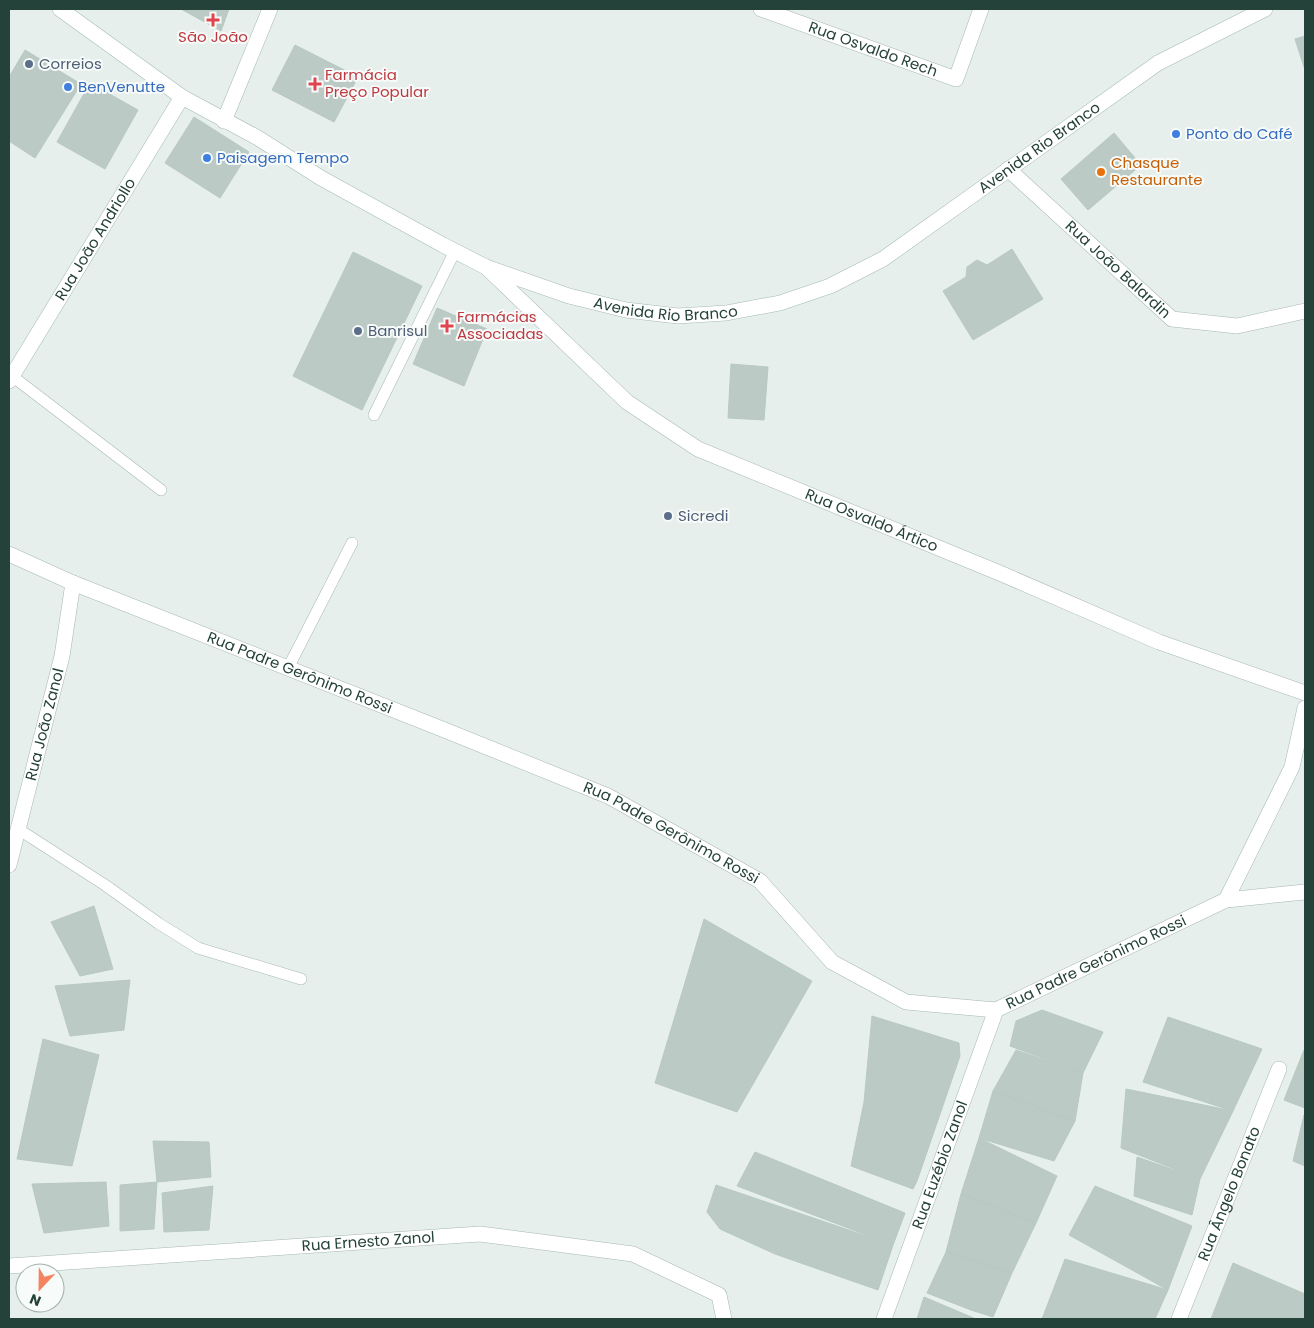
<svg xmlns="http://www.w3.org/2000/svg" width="1314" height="1328" viewBox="0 0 1314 1328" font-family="Poppins,sans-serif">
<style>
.building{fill:#bbcac4;stroke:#b8c9c2}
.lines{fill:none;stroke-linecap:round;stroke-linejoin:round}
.lane-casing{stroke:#a8b8b2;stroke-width:12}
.street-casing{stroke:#a8b8b2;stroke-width:16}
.secondary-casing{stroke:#a4bbb3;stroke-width:16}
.lane{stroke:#fff;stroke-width:11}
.street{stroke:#fff;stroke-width:15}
.secondary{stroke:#fff;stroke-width:15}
.health-dot{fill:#e0444e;stroke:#f7fbf9;stroke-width:2}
.service-dot{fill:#5c6f8a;stroke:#f7fbf9;stroke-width:2}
.shop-dot{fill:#3f7fe0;stroke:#f7fbf9;stroke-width:2}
.food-dot{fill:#e8710a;stroke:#f7fbf9;stroke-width:2}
.labels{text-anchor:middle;stroke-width:4;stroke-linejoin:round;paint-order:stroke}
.health-label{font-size:15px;fill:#be3a42;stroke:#f7fbf9;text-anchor:start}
.street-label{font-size:15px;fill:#24423a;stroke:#f7fbf9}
.service-label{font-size:15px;fill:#4e5e75;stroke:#f7fbf9;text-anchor:start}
.shop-label{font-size:15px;fill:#366cbe;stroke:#f7fbf9;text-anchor:start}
.food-label{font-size:15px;fill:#c56008;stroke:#f7fbf9;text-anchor:start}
</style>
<rect width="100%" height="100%" fill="#e6efeb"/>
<!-- building -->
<path class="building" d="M 181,9 L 229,9 L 221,31 Z
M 1305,36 L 1305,70 L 1295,39 Z
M 295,45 L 358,77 L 334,122 L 272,90 Z
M 25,50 L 81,84 L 35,158 L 9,141 L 9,77 Z
M 90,83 L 138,110 L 105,169 L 57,142 Z
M 194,117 L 249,152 L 220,198 L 165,163 Z
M 1114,133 L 1141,165 L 1088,210 L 1061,179 Z
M 1012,249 L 1043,299 L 973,340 L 943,291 L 966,277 L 967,267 L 977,260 L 987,265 Z
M 353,252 L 422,286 L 362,410 L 293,376 Z
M 437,308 L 487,329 L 464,386 L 413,364 Z
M 731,364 L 768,367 L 764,420 L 728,418 Z
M 94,906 L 113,969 L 80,976 L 51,922 Z
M 704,919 L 812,981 L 737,1112 L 655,1083 Z
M 130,980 L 124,1030 L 70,1036 L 55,986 Z
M 1042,1010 L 1103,1032 L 1083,1073 L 1010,1046 L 1016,1021 Z
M 872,1016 L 959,1043 L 960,1056 L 917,1181 L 913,1189 L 851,1166 L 864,1102 Z
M 1168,1017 L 1262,1049 L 1233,1111 L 1143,1082 Z
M 43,1039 L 99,1055 L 72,1166 L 17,1159 Z
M 1016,1050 L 1083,1073 L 1075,1121 L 993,1091 Z
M 1304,1050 L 1305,1050 L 1305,1108 L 1284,1100 Z
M 1126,1089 L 1233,1111 L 1200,1179 L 1121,1148 Z
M 993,1091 L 1075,1121 L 1054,1161 L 979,1138 Z
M 1304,1115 L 1305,1115 L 1305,1166 L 1293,1161 Z
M 979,1138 L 1057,1176 L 1036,1223 L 961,1194 Z
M 153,1141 L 209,1142 L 211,1177 L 157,1182 Z
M 755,1152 L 905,1213 L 893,1245 L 737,1186 Z
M 1137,1157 L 1200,1179 L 1192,1215 L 1134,1196 Z
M 106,1182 L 109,1226 L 44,1233 L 32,1184 Z
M 157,1182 L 154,1229 L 120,1231 L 120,1185 Z
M 716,1185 L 893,1245 L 878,1290 L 775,1254 L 720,1229 L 707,1212 Z
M 213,1186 L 209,1230 L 164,1232 L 162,1193 Z
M 1095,1186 L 1192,1226 L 1168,1290 L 1069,1235 Z
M 961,1194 L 1036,1223 L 1012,1273 L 946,1252 Z
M 946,1252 L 1012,1273 L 993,1317 L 971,1310 L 927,1293 Z
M 1065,1259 L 1168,1290 L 1155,1319 L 1042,1319 Z
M 1233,1263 L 1305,1294 L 1305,1319 L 1211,1319 Z
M 924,1297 L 976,1319 L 917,1319 Z"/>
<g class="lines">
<!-- lane casing -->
<g class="lane-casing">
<path id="lane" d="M 12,376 L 161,490
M 374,415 L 455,251
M 288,668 L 352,543
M 18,829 L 105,885 L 158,923 L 198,948 L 301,979"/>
</g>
<!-- street casing -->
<g class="street-casing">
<g id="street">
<path id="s1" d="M 761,9 L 956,79 L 981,9"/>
<path d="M 224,121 L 270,9"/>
<path id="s2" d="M 1008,169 L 1172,319 L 1237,326 L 1305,311"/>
<path id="s3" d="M 486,267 L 627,402 L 698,449 L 1002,574 L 1159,642 L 1305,693"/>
<path id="s4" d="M 9,554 L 73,583 L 442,729 L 608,796 L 760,881 L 832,962 L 906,1002 L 996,1010 L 1226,900 L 1305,892"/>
<path id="s5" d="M 9,865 L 62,656 L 73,583"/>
<path d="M 1226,900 L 1292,767 L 1305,708"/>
<path id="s6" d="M 9,1266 L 480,1234 L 633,1254 L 719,1295 L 724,1319"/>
<path id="s7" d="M 884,1319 L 996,1010"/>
<path id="s8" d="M 1179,1319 L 1279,1069"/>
</g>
</g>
<!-- secondary casing -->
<g class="secondary-casing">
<g id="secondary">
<path id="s9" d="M 60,9 L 182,97 L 258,138 L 321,178 L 443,245 L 486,267 L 569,296 L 626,310 L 678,316 L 726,313 L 780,303 L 830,286 L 883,259 L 1158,63 L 1265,9"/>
<path id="s10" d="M 9,381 L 182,97"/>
</g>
</g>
<!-- lane -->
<use href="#lane" class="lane"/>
<!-- street -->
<use href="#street" class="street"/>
<!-- secondary -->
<use href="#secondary" class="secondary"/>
</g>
<!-- markers -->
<g class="health-dot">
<path d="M210.5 12.5h5v5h5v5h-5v5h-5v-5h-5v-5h5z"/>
<path d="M312.5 76.5h5v5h5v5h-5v5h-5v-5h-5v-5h5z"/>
<path d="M444.5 318.5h5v5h5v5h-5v5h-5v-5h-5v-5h5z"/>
</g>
<g class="service-dot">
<circle cx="29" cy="64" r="5"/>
<circle cx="358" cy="331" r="5"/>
<circle cx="668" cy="516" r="5"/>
</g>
<g class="shop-dot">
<circle cx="68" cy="87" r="5"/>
<circle cx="1176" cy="134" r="5"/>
<circle cx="207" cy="158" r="5"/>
</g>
<circle class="food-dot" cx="1101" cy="172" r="5"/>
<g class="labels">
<!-- health labels -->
<g class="health-label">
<text x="213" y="42" text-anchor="middle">São João</text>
<text x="325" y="80">Farmácia<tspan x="325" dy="17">Preço Popular</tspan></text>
<text x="457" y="322">Farmácias<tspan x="457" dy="17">Associadas</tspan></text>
</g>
<!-- street labels -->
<g class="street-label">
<text dy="5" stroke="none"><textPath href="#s1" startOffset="119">Rua Osvaldo Rech</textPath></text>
<text dy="5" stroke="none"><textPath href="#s9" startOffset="1105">Avenida Rio Branco</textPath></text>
<text dy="5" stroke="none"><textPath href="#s10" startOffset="166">Rua João Andriollo</textPath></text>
<text dy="5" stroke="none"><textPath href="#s2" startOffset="149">Rua João Balardin</textPath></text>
<text dy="5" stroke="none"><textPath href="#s9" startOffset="685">Avenida Rio Branco</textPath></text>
<text dy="5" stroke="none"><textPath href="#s3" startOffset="468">Rua Osvaldo Ártico</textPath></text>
<text dy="5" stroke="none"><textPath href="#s4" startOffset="314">Rua Padre Gerônimo Rossi</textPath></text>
<text dy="5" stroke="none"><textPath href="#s5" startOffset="145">Rua João Zanol</textPath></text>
<text dy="5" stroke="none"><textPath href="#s4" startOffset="719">Rua Padre Gerônimo Rossi</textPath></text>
<text dy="5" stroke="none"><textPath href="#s4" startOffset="1214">Rua Padre Gerônimo Rossi</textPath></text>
<text dy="5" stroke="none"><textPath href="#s7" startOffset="164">Rua Euzébio Zanol</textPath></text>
<text dy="5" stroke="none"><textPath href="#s8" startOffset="135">Rua Ângelo Bonato</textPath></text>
<text dy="5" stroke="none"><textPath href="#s6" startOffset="360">Rua Ernesto Zanol</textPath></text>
</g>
<!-- service labels -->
<g class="service-label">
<text x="39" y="69">Correios</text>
<text x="368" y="336">Banrisul</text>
<text x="678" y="521">Sicredi</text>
</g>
<!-- shop labels -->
<g class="shop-label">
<text x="78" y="92">BenVenutte</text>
<text x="1186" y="139">Ponto do Café</text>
<text x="217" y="163">Paisagem Tempo</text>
</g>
<!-- food labels -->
<g class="food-label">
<text x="1111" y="168">Chasque<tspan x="1111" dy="17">Restaurante</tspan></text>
</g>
</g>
<!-- border -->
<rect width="1314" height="1328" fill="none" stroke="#24423a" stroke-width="20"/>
<!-- north arrow -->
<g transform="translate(40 1288) rotate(202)"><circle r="24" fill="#f7fbf9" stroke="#a3b1ad"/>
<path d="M0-4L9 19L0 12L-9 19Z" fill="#f4845f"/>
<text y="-8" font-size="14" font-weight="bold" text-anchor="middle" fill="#24423a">N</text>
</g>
</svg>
